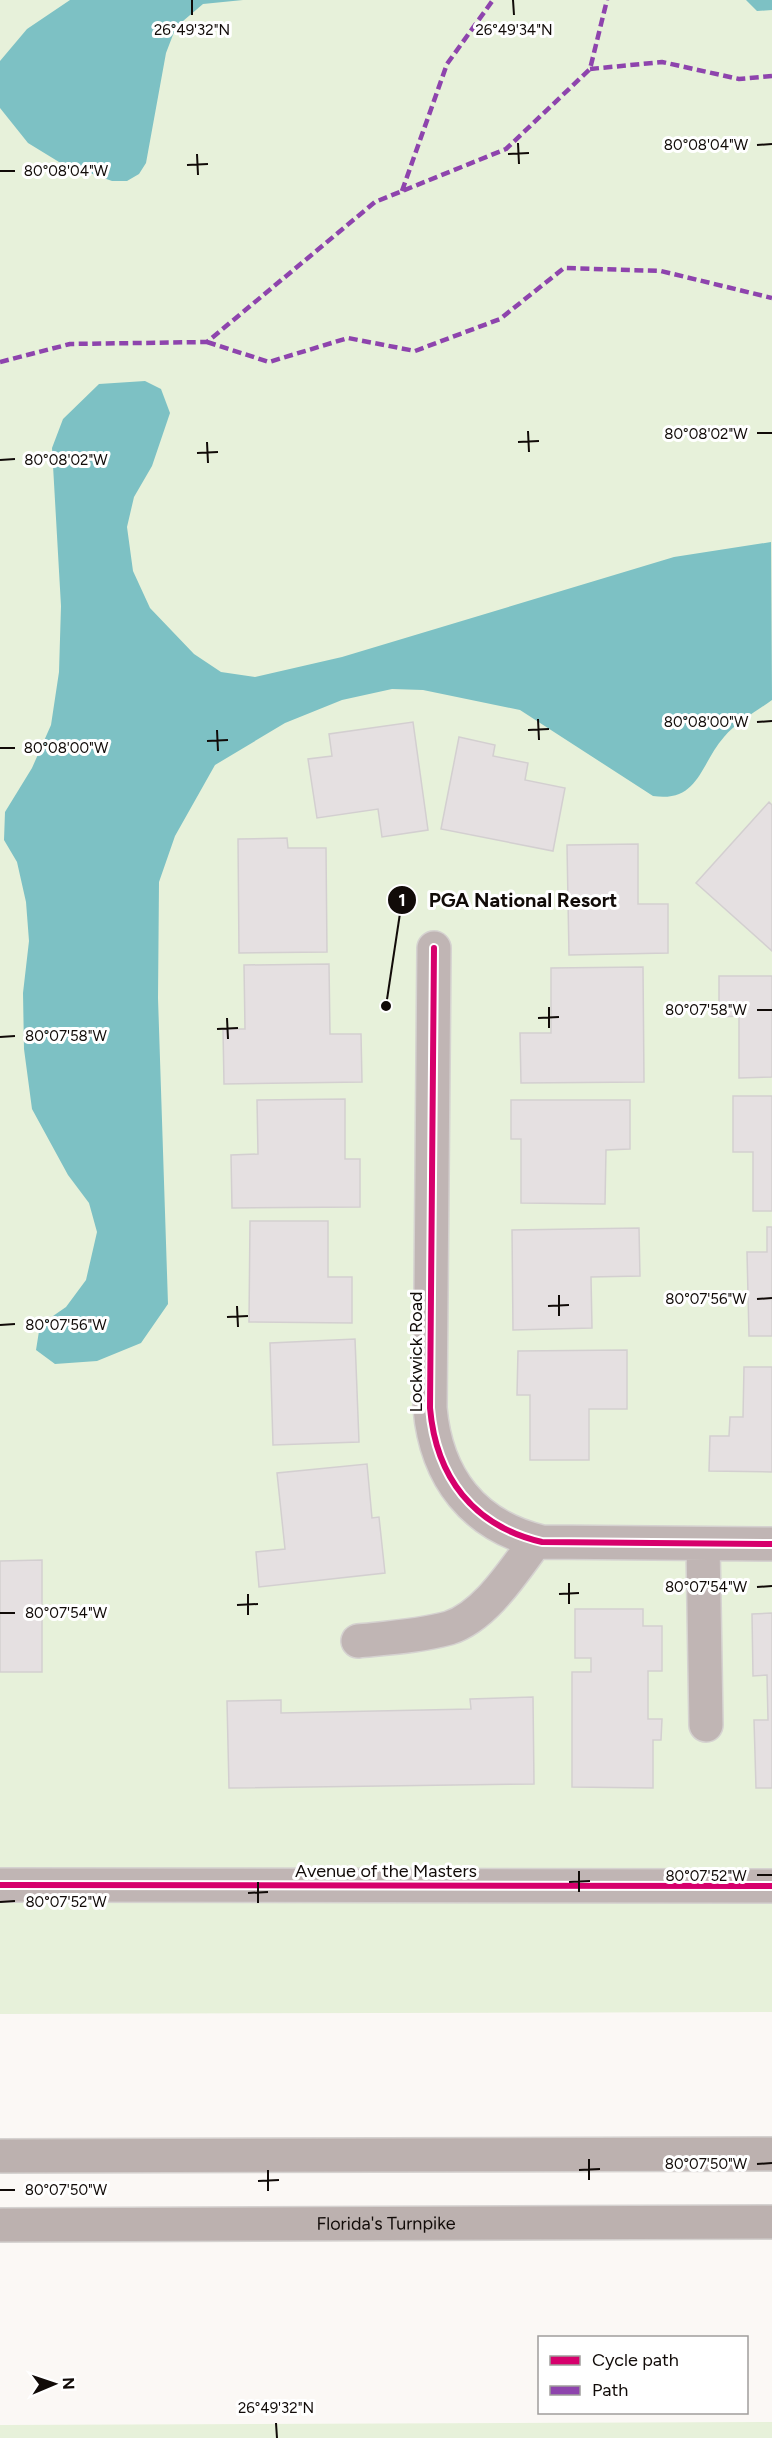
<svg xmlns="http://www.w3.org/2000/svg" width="772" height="2438" viewBox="0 0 772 2438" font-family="Figtree,sans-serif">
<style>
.green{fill:#e7f1da}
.water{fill:#7dc1c4}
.building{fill:#e5e0e1;stroke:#d3cfd0;stroke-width:1.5}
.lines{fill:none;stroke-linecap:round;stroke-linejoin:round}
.minor-casing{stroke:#d5d2d0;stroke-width:36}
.highway-casing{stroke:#d5d2d0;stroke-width:36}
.minor{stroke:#c0b5b4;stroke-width:33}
.highway{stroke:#bcb1af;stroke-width:33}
.quiet{stroke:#8e44ad;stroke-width:4.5;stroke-dasharray:9 4.5;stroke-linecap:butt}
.cycleway-casing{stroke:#fff;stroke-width:10}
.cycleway{stroke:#d6006c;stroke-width:6}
.ticks{fill:none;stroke:#110b08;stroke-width:2}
.labels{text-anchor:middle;stroke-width:6;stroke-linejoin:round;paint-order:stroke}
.street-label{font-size:18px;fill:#110b08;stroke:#fff}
.ticks-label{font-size:15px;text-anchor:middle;fill:#110b08;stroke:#fff;stroke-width:6;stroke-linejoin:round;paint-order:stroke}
.leader{fill:none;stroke:#110b08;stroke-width:2}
.callout-dot{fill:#110b08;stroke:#fff;stroke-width:2}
.mark-label{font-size:18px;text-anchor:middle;font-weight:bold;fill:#fff}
.callout-label{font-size:20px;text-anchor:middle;font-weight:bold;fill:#110b08;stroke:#fff;stroke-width:6;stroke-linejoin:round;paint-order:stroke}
</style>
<rect width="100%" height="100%" fill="#fbf8f5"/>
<!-- green -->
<path class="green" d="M 0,0 L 772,0 L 772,2012 L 0,2014 Z
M 772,2422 L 772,2438 L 0,2438 L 0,2425 Z"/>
<!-- water -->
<path class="water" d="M 70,0 L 243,0 L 203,4 L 176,27 L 166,53 L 146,163 L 139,174 L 127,181 L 112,181 L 59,162 L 28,143 L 0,108 L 0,61 L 27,29 Z
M 746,0 L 772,0 L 772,10 L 757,11 Z
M 145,381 L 161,389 L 170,413 L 152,466 L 134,497 L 127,527 L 133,571 L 150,608 L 194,654 L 221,672 L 255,677 L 342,657 L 674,557 L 771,542 L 772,700 C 757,711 737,722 724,737 C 700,764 699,803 653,796 L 520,710 L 423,690 L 392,689 L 342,700 L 285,723 L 215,765 L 175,836 L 159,882 L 158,998 L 168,1304 L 141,1343 L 97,1361 L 55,1364 L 36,1350 L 40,1325 L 66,1307 L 86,1280 L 97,1232 L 89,1203 L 68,1175 L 32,1109 L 24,1049 L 23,993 L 29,941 L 26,902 L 17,862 L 4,840 L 5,812 L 32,768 L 51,725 L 59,672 L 61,606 L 52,448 L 63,419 L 99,384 Z"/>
<!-- building -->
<path class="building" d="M 413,722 L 428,830 L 382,837 L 378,809 L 317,818 L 308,759 L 332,756 L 329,734 Z
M 459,737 L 495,745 L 493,756 L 528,763 L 525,780 L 565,788 L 553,851 L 441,829 Z
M 769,802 L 772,805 L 772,951 L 696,883 Z
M 287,838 L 288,848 L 326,848 L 327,952 L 239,953 L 238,839 Z
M 638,844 L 638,904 L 668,904 L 668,953 L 569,955 L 567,845 Z
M 329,964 L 330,1034 L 361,1034 L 362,1082 L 224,1084 L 223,1029 L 245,1029 L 244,965 Z
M 643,967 L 644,1082 L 521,1083 L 520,1033 L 551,1033 L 551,968 Z
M 719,976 L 772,976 L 772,1077 L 739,1078 L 739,1016 L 719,1017 Z
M 733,1096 L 772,1096 L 772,1211 L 753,1211 L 753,1152 L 733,1152 Z
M 345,1099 L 345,1159 L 360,1159 L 360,1207 L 232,1208 L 231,1155 L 258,1154 L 257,1100 Z
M 511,1100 L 630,1100 L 630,1149 L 606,1150 L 605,1204 L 521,1203 L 521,1139 L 511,1139 Z
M 250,1221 L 328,1221 L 328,1277 L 352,1277 L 352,1323 L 249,1322 Z
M 767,1227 L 772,1227 L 772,1336 L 749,1336 L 747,1252 L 767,1252 Z
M 639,1228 L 640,1276 L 591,1277 L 592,1328 L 513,1330 L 512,1230 Z
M 355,1339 L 359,1442 L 273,1445 L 270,1343 Z
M 627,1350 L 627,1409 L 589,1409 L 589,1460 L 530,1460 L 530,1395 L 517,1395 L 518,1351 Z
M 744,1367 L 772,1367 L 772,1472 L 709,1471 L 710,1436 L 729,1436 L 730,1417 L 743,1417 Z
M 367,1464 L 372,1518 L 379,1517 L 385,1573 L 259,1587 L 256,1552 L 285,1549 L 277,1473 Z
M 42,1560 L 42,1672 L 0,1672 L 0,1561 Z
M 575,1609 L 643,1609 L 643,1626 L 662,1626 L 662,1671 L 648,1671 L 648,1719 L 662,1719 L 661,1740 L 653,1740 L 653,1788 L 572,1787 L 572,1672 L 591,1672 L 591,1658 L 575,1658 Z
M 772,1613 L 772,1788 L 756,1788 L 754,1720 L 768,1720 L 767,1675 L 753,1676 L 752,1614 Z
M 533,1697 L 534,1784 L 229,1788 L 227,1701 L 281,1700 L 281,1713 L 471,1709 L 470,1699 Z"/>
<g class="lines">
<!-- minor casing -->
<g class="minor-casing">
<path id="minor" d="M 434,948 L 430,1408 C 436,1477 473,1526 542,1542 L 772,1544
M 703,1544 L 706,1725
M 358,1641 C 388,1638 420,1636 449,1628 C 486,1616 514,1570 536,1541
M 0,1885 L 772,1886"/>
</g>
<!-- highway casing -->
<g class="highway-casing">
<g id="highway">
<path d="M 0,2156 L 772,2154"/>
<path id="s1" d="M 0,2225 L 772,2222"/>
</g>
</g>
<!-- minor -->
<use href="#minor" class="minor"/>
<!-- highway -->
<use href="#highway" class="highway"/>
<!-- quiet -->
<path class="quiet" d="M 590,69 L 662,62 L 739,79 L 772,76
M 402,191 L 447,64 L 493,0
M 207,342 L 269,362 L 348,338 L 415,351 L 500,319 L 564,268 L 661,271 L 772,298
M 0,362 L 70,344 L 207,342 L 375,202 L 506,149 L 590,69 L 607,0"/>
<!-- cycleway casing -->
<g class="cycleway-casing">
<path id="cycleway" d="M 434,948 L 430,1408 C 436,1477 473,1526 542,1542 L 772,1544
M 0,1885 L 772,1886"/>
</g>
<!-- cycleway -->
<use href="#cycleway" class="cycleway"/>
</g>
<!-- ticks -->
<path class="ticks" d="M 192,0 L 192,15M 513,0 L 514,15M 518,143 L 519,164M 757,145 L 772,144M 197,154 L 198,175M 508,154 L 529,153M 187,165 L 208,164M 0,171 L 15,171M 528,431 L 529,452M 757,433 L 772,433M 207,442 L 208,463M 518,442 L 539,441M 197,453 L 218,452M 0,460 L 15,459M 538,719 L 539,740M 757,722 L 772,721M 217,730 L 218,751M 528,730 L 549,729M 207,741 L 228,740M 0,748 L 15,748M 549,1007 L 549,1028M 757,1010 L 772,1010M 227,1018 L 228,1039M 538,1018 L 559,1017M 217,1029 L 238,1028M 0,1037 L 15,1036M 559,1295 L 559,1316M 757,1299 L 772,1298M 237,1306 L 238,1327M 548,1306 L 569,1305M 227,1317 L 248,1316M 0,1325 L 15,1324M 569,1583 L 569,1604M 757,1587 L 772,1586M 248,1594 L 248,1615M 559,1594 L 579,1593M 237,1605 L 258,1604M 0,1613 L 15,1613M 579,1871 L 579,1892M 757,1875 L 772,1875M 258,1882 L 258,1903M 569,1882 L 590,1881M 248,1893 L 268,1892M 0,1902 L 15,1901M 589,2159 L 589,2180M 757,2164 L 772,2163M 268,2170 L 268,2191M 579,2170 L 600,2169M 258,2181 L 279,2180M 0,2190 L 15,2190M 276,2423 L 277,2438"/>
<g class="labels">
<!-- street labels -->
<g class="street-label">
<text transform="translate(416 1352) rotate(-90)" y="6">Lockwick Road</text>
<text x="386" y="1877">Avenue of the Masters</text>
<text dy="6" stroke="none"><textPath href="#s1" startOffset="386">Florida's Turnpike</textPath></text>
</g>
</g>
<g class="ticks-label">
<text x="192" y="35">26°49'32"N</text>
<text x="514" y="35">26°49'34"N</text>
<text x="706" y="150">80°08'04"W</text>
<text x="66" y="176">80°08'04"W</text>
<text x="706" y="439">80°08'02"W</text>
<text x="66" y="465">80°08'02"W</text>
<text x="706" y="727">80°08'00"W</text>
<text x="66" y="753">80°08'00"W</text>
<text x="706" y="1015">80°07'58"W</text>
<text x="66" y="1041">80°07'58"W</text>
<text x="706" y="1304">80°07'56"W</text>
<text x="66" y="1330">80°07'56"W</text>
<text x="706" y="1592">80°07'54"W</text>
<text x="66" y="1618">80°07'54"W</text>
<text x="706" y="1881">80°07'52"W</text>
<text x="66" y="1907">80°07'52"W</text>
<text x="706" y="2169">80°07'50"W</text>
<text x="66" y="2195">80°07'50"W</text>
<text x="276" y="2413">26°49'32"N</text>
</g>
<!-- callouts -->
<path class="leader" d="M386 1006L402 900"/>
<g class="callout-dot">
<circle cx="386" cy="1006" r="6"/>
<circle cx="402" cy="900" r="15"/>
</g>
<g class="mark-label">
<text x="402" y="906">1</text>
</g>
<g class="callout-label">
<text x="523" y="907">PGA National Resort</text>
</g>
<!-- legend -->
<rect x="538" y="2336" width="210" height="78" fill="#ffffff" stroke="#a09d9c" stroke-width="1.5"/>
<rect x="550" y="2356" width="30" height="9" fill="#d6006c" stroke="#a09d9c" stroke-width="1.5"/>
<text x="592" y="2366" font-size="18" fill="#110b08">Cycle path</text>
<rect x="550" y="2386" width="30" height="9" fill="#8e44ad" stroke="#a09d9c" stroke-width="1.5"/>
<text x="592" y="2396" font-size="18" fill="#110b08">Path</text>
<!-- north arrow -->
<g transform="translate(54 2384) rotate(88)" stroke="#ffffff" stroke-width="4.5" paint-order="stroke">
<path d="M0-4.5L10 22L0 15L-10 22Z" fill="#110b08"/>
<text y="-9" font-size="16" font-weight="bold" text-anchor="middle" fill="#110b08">N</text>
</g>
</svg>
